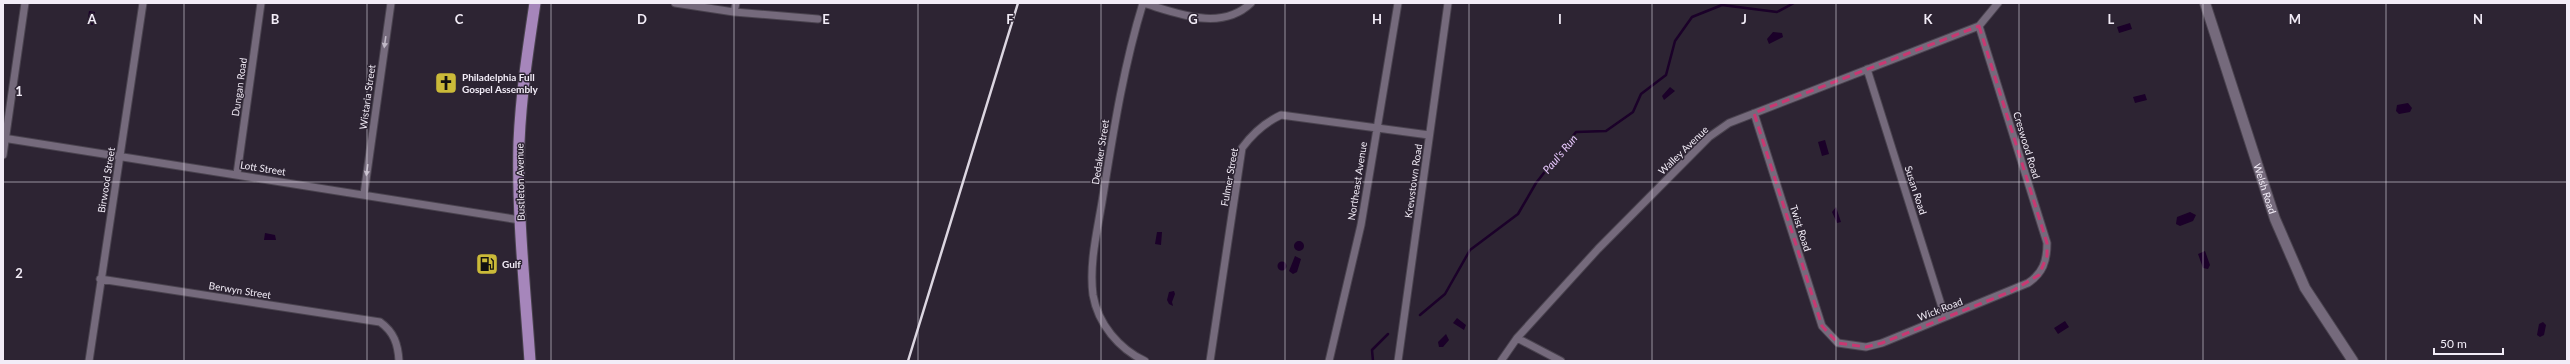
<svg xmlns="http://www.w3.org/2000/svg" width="2570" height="364" viewBox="0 0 2570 364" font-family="Lato,sans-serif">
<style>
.water{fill:#1b0129}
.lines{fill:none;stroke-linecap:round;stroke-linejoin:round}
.stream{stroke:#1b0129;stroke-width:2.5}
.minor-casing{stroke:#4a434f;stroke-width:9}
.secondary-casing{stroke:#4a434f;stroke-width:12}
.primary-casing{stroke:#4a434f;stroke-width:13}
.minor{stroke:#756a7c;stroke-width:7}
.secondary{stroke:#756a7c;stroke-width:10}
.primary{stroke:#a686bb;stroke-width:11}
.rail{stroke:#dcd6e1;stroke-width:2.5}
.oneway{fill:#c0b8c6}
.marked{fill:none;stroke:#c93872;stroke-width:3;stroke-dasharray:8 5;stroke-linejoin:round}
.grid{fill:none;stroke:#f2ecf7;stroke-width:1;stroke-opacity:0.55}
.labels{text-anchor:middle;stroke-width:3;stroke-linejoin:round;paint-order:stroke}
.poi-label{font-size:10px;font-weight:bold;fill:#f2ecf7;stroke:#2d2433;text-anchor:start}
.street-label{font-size:10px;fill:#f2ecf7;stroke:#2d2433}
.water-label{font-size:11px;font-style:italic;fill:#e8c8fe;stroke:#2d2433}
.grid-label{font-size:13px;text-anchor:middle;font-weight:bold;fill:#f2ecf7;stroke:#2d2433;stroke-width:3;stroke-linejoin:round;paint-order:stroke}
</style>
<rect width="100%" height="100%" fill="#2d2433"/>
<!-- water -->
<path class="water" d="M 89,11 L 95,12 L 93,25 L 87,24 Z
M 2130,23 L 2132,29 L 2119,33 L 2117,27 Z
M 1773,32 L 1782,33 L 1783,37 L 1769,44 L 1767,39 Z
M 1670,87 L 1675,91 L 1664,100 L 1662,96 Z
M 2145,94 L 2147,100 L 2135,103 L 2133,97 Z
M 2408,103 L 2412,108 L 2410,112 L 2399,114 L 2396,111 L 2397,105 Z
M 1825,140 L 1829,154 L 1822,156 L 1818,142 Z
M 1836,207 L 1841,222 L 1837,223 L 1832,212 Z
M 2190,212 L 2196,215 L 2193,221 L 2180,226 L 2176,224 L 2177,217 Z
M 1157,232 L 1162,232 L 1161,245 L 1155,244 Z
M 265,233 L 275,235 L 276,240 L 264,240 Z
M1294 246a5 5 0 1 1 10 0a5 5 0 1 1-10 0Z
M 2205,251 L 2210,265 L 2208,269 L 2203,268 L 2198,254 Z
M 1295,256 L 1301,259 L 1297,272 L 1293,274 L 1289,271 Z
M1277.5 266a4.5 4.5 0 1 1 9 0a4.5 4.5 0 1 1-9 0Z
M 1174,291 L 1175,294 L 1172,302 L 1173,306 L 1169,304 L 1167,300 L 1169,292 Z
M 1457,318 L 1466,325 L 1464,330 L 1453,323 Z
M 2065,321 L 2069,327 L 2058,334 L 2054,328 Z
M 2543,322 L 2546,325 L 2544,335 L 2540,337 L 2537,335 L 2539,324 Z
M 1446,334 L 1449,340 L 1443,347 L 1439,347 L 1438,342 Z"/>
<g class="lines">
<!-- stream -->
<path class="stream" d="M 1420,315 L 1445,294 L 1470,250 L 1518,214 L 1536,183 L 1576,132 L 1606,131 L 1633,112 L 1641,94 L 1666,75 L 1675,41 L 1692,17 L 1722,5 L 1777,12 L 1794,3
M 1373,361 L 1372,350 L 1388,334"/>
<!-- minor casing -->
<g class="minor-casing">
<path id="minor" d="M 675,3 L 734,12 L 818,19
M 1143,3 C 1123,68 1113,134 1102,202 C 1097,232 1089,264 1093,295 C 1098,324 1119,349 1145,361
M 1143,3 C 1177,13 1221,32 1251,3
M 734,12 L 736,3
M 1867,69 L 1945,317
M 1754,113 L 1822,326 L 1838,343 L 1866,347 L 1882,343 L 2028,283 C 2043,273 2047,261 2047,243 L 1979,26
M 3,138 L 520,220
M 3,155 L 25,3
M 237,174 L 261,3
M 364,194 L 391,3
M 100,279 L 380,322 C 394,332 398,344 399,361
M 1517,338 L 1561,361
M 89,361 L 143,3
M 1210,361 L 1242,148 C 1253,133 1264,123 1281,115 L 1429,135
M 1329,361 L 1361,225 L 1398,3
M 1398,361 L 1448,3
M 1501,361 L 1517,338 L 1598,249 L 1709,137 L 1729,123 L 1979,26 L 1998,3"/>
</g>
<!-- secondary casing -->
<g class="secondary-casing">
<g id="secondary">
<path id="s1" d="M 2205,3 L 2275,219 L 2305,288 L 2353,361"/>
</g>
</g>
<!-- primary casing -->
<g class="primary-casing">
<path id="primary" d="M 530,361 C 525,288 517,215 519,142 C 521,95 528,49 535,3"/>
</g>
<!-- minor -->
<use href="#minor" class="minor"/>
<!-- secondary -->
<use href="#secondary" class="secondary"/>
<!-- primary -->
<use href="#primary" class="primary"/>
<!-- rail -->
<path class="rail" d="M 908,361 L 1018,3"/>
</g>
<!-- one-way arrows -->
<defs><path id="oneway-solid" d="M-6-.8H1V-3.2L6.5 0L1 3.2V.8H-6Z"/></defs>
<g class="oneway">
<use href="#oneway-solid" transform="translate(385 42) rotate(98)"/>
<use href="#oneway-solid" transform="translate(367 170) rotate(98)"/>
</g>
<!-- marked area -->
<path class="marked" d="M 1979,26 L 2047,243 L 2047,256 L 2039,275 L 2012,291 L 1882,343 L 1866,347 L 1838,343 L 1822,326 L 1754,113 Z"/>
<!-- grid -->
<path class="grid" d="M 184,3 L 184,361M 367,3 L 367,361M 551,3 L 551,361M 734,3 L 734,361M 918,3 L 918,361M 1101,3 L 1101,361M 1285,3 L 1285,361M 1469,3 L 1469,361M 1652,3 L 1652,361M 1836,3 L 1836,361M 2019,3 L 2019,361M 2203,3 L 2203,361M 2386,3 L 2386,361M 3,182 L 2567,182"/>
<!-- icons -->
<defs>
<g id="church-square" transform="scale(1.15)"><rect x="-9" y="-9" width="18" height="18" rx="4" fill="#cbba39" stroke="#2d2433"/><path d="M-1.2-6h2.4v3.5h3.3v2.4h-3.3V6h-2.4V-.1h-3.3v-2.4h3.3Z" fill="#111"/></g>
<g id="fuel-square" transform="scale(1.15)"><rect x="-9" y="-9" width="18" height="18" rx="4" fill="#cbba39" stroke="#2d2433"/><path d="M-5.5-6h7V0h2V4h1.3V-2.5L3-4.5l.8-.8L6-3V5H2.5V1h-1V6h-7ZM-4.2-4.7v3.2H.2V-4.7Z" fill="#111"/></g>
</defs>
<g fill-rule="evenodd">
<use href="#church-square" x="446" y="83"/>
<use href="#fuel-square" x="487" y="264"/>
</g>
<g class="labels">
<!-- poi labels -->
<g class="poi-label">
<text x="462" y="81">Philadelphia Full<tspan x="462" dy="12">Gospel Assembly</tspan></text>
<text x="502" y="268">Gulf</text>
</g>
<!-- street labels -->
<g class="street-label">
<text transform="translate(239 87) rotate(-82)" y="4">Dungan Road</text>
<text transform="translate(367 97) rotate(-82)" y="4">Wistaria Street</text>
<text transform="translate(2027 145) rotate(73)" y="4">Creswood Road</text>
<text transform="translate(1683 150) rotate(-44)" y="4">Walley Avenue</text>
<text transform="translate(1100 152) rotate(-81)" y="4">Dedaker Street</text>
<text transform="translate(263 168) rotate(9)" y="4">Lott Street</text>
<text transform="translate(1229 177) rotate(-80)" y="4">Fulmer Street</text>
<text transform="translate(106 180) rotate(-81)" y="4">Birwood Street</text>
<text transform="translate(1357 181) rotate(-81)" y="4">Northeast Avenue</text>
<text transform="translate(1413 181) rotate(-82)" y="4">Krewstown Road</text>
<text transform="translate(520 182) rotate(-91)" y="4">Bustleton Avenue</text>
<text dy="4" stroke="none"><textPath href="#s1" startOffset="195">Welsh Road</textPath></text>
<text transform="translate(1916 190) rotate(72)" y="4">Susan Road</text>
<text transform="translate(1801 228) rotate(72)" y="4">Twist Road</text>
<text transform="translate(240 290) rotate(9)" y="4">Berwyn Street</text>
<text transform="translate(1940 309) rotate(-21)" y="4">Wick Road</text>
</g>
<!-- water labels -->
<g class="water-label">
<text transform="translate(1560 154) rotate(-50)" y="4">Paul's Run</text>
</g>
</g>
<g class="grid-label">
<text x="92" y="24">A</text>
<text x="275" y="24">B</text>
<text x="459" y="24">C</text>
<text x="642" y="24">D</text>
<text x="826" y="24">E</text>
<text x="1010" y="24">F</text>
<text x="1193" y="24">G</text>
<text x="1377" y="24">H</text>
<text x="1560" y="24">I</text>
<text x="1744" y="24">J</text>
<text x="1928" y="24">K</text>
<text x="2111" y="24">L</text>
<text x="2295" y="24">M</text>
<text x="2478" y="24">N</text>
<text x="19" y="96">1</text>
<text x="19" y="278">2</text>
</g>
<!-- border -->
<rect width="2570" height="364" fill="none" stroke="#f2ecf7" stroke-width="8"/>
<!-- scale -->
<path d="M2434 348v6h69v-6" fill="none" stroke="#f2ecf7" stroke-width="2"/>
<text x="2440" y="348" font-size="12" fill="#f2ecf7" stroke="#2d2433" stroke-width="3" paint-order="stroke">50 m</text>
</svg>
